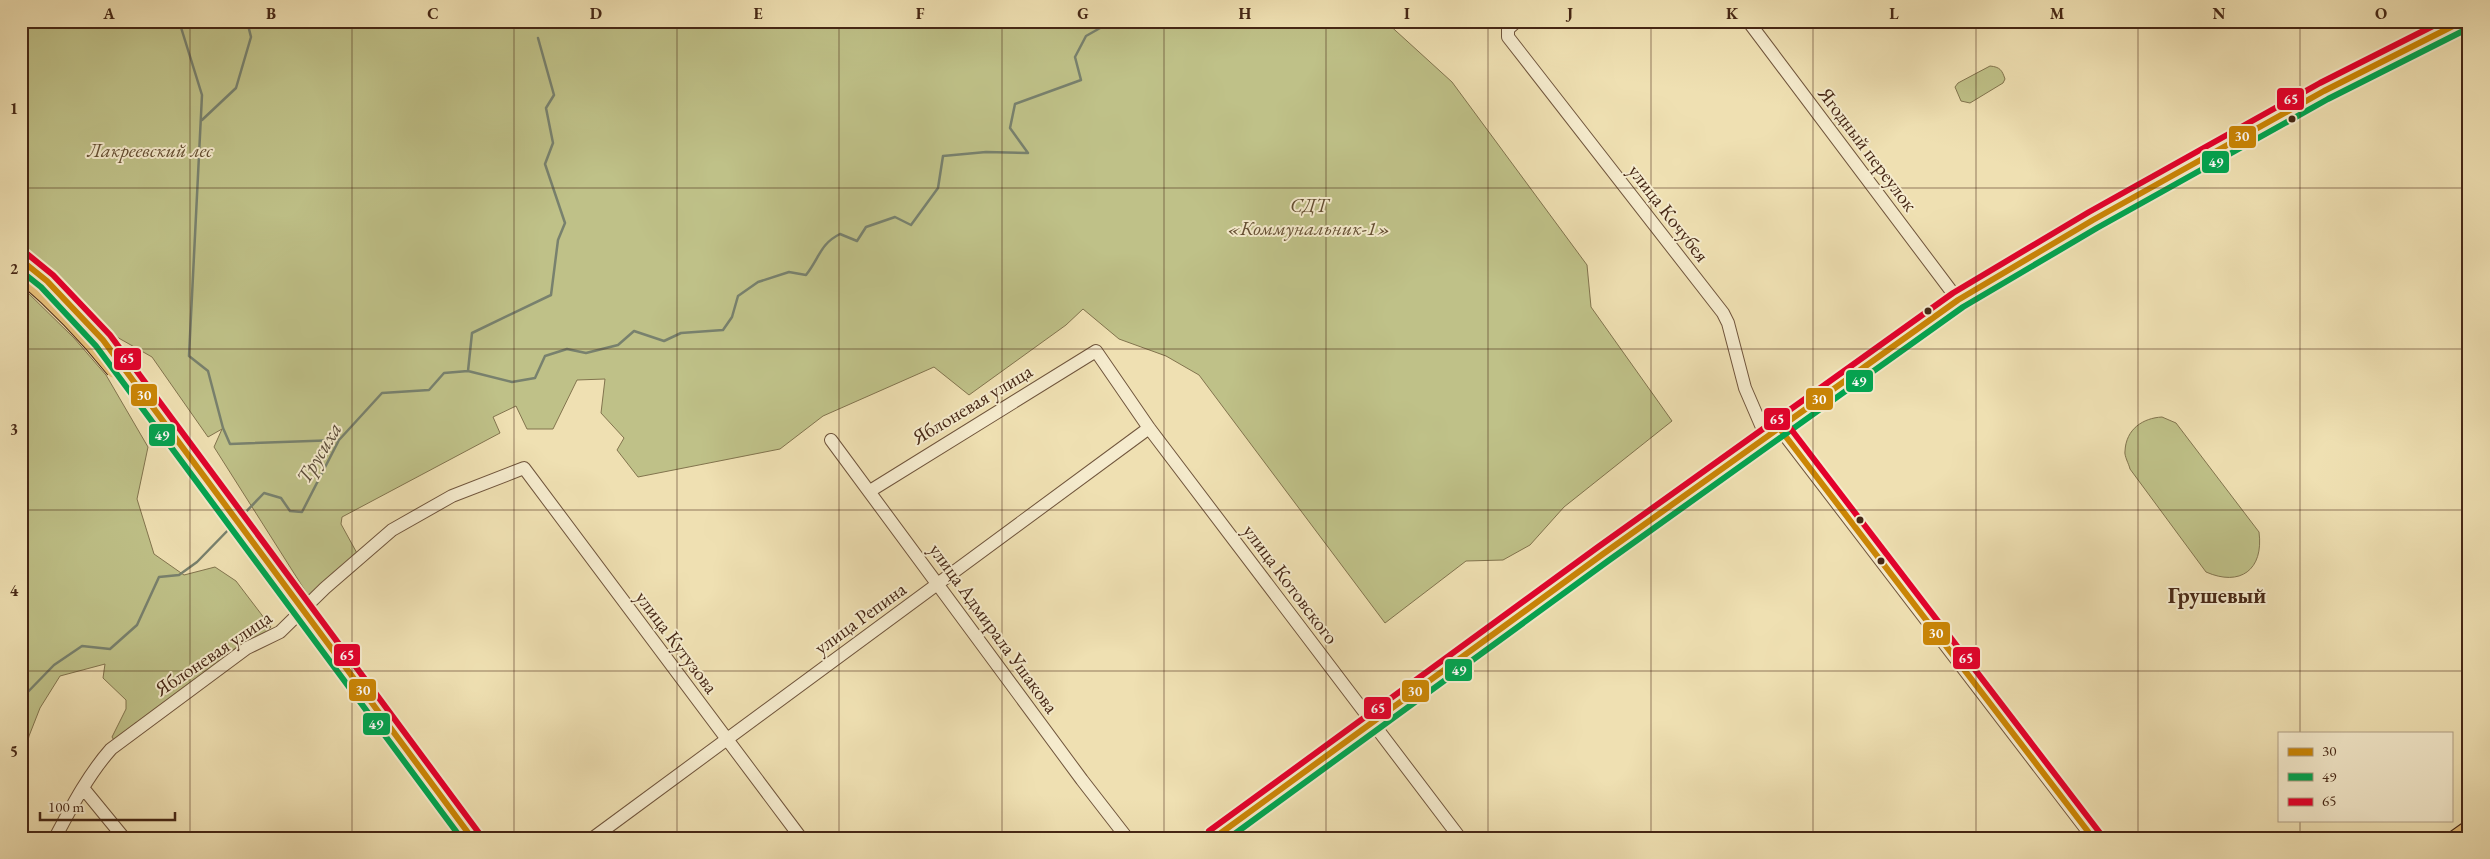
<svg xmlns="http://www.w3.org/2000/svg" width="2490" height="859" viewBox="0 0 2490 859" font-family="'EB Garamond',serif">
<style>
.green{fill:#bfc188;stroke:#82744e}
.lines{fill:none;stroke-linecap:round;stroke-linejoin:round}
.stream{stroke:#78816e;stroke-width:2.5}
.minor-casing{stroke:#70553c;stroke-width:14}
.major-casing{stroke:#462715;stroke-width:17}
.minor{stroke:#f5ebcd;stroke-width:12}
.major{stroke:#e8c079;stroke-width:15}
.major-bridge-casing{stroke:#462715;stroke-width:17;stroke-linecap:butt}
.major-bridge{stroke:#e8c079;stroke-width:15}
.bus-1-casing{stroke:#f5ebcd;stroke-width:10}
.bus-2-casing{stroke:#f5ebcd;stroke-width:10}
.bus-3-casing{stroke:#f5ebcd;stroke-width:10}
.bus-1{stroke:#cb8605;stroke-width:6}
.bus-2{stroke:#00a651;stroke-width:6}
.bus-3{stroke:#e4002b;stroke-width:6}
.grid{fill:none;stroke:#462715;stroke-width:1;stroke-opacity:0.55}
.bus-dot{fill:#462715;stroke:#f5ebcd;stroke-width:2}
.labels{text-anchor:middle;stroke-width:4;stroke-linejoin:round;paint-order:stroke}
.street-label{font-size:20px;fill:#462715;stroke:#f5ebcd}
.park-label{font-size:20px;font-style:italic;fill:#644e32;stroke:#f5ebcd}
.water-label{font-size:21px;font-style:italic;fill:#5b4c3a;stroke:#f5ebcd}
.quarter-label{font-size:22px;font-weight:bold;fill:#462715;stroke:#f5ebcd}
.line-badge{stroke:#f5ebcd;stroke-width:2}
.badge-label{font-size:14px;text-anchor:middle;font-weight:bold;fill:#fff}
.neatline{fill:none;stroke:#462715;stroke-width:2}
.grid-label{font-size:16px;text-anchor:middle;font-weight:bold;fill:#462715}
</style>
<rect width="100%" height="100%" fill="#efe0b2"/>
<filter id="stains"><feTurbulence type="fractalNoise" baseFrequency=".004" numOctaves="4"/><feColorMatrix values="0 0 0 0 .2 0 0 0 0 .09 0 0 0 0 .02 0 0 0 .5 -.17"/></filter>
<radialGradient id="worn" r=".72"><stop offset=".6" stop-color="#630" stop-opacity="0"/><stop offset="1" stop-color="#630" stop-opacity=".3"/></radialGradient>
<!-- green -->
<path class="green" d="M 21,21 L 1385,21 L 1452,82 L 1587,265 L 1591,307 L 1672,421 L 1564,507 L 1530,545 L 1503,560 L 1466,561 L 1385,623 L 1199,375 L 1166,356 L 1119,339 L 1083,309 L 1066,325 L 969,395 L 934,367 L 823,416 L 780,449 L 638,477 L 617,450 L 624,438 L 601,413 L 605,379 L 577,380 L 553,429 L 527,429 L 516,406 L 493,417 L 500,433 L 342,517 L 341,524 L 358,555 L 311,600 L 214,447 L 222,429 L 208,437 L 152,357 L 108,332 L 51,273 L 21,248 Z
M 1990,66 C 2000,67 2002,70 2005,79 L 2003,83 L 1970,103 L 1961,101 L 1955,87 L 1958,83 Z
M 21,286 L 74,338 L 106,375 L 148,447 L 137,499 L 154,554 L 184,575 L 215,567 L 236,581 L 271,627 L 257,642 L 243,642 L 147,720 L 135,723 L 115,742 L 112,737 L 126,709 L 126,700 L 103,678 L 105,664 L 60,676 L 40,708 L 29,736 L 21,774 Z
M 2162,417 L 2176,423 L 2259,532 C 2264,570 2240,587 2206,572 L 2130,469 C 2129,464 2124,456 2125,451 C 2126,429 2143,418 2162,417 Z"/>
<g class="lines">
<!-- stream -->
<path class="stream" d="M 179,21 L 202,95 L 189,356 L 208,371 L 223,428 L 230,444 L 339,440
M 202,120 L 236,88 L 251,37 L 247,21
M 468,371 L 472,333 L 551,295 L 558,240 L 565,223 L 545,164 L 553,143 L 546,108 L 554,95 L 538,38
M 240,518 L 264,493 L 281,498 L 290,511 L 302,512 L 339,440 L 382,393 L 429,390 L 444,373 L 468,371 L 512,382 L 535,378 L 545,356 L 567,349 L 586,353 L 618,345 L 634,331 L 664,341 L 681,333 L 723,330 L 732,317 L 738,296 L 758,282 L 789,272 L 806,275 C 820,257 820,244 840,234 L 857,241 L 866,227 L 895,217 L 911,225 L 938,188 L 943,156 L 986,152 L 1028,153 L 1010,128 L 1015,104 L 1081,80 L 1075,57 L 1086,36 L 1109,23 L 1133,23 L 1137,21
M 21,699 L 54,665 L 82,646 L 110,649 L 137,625 L 159,577 L 179,575 L 197,562 L 233,525"/>
<!-- minor casing -->
<g class="minor-casing">
<path id="minor" d="M 1517,21 L 1508,29 L 1508,37 L 1723,313 L 1728,323 L 1745,388 L 1767,439
M 1748,21 L 1958,300
M 2420,21 L 2430,37
M 1780,429 L 2093,838
M 831,440 L 1082,780 L 1127,838
M 870,491 L 1096,351 L 1149,428 L 1460,838
M 83,788 L 124,838
M 55,838 C 72,806 88,775 111,749 L 247,648 L 280,632 L 325,588 L 392,530 L 452,496 L 524,468 L 801,838
M 593,838 L 1149,428"/>
</g>
<!-- major casing -->
<g class="major-casing">
<path id="major" d="M 334,651 L 472,838
M 1214,838 L 1603,554 L 1958,300 L 2093,220 L 2324,91 L 2463,21
M 2455,838 L 2469,828"/>
</g>
<!-- minor -->
<use href="#minor" class="minor"/>
<!-- major -->
<use href="#major" class="major"/>
<!-- major-bridge casing -->
<g class="major-bridge-casing">
<path id="major-bridge" d="M 21,260 L 47,281 L 103,340 L 334,651
M 21,274 C 55,303 86,335 114,370"/>
</g>
<!-- major-bridge -->
<use href="#major-bridge" class="major-bridge"/>
<!-- bus-1 casing -->
<g class="bus-1-casing">
<path id="bus-1" d="M 21,260 L 47,281 L 103,340 L 472,838
M 1780,429 L 2093,838
M 1214,838 L 1603,554 L 1958,300 L 2093,220 L 2324,91 L 2463,21"/>
</g>
<!-- bus-2 casing -->
<g class="bus-2-casing">
<path id="bus-2" d="M 21,271 L 41,287 L 96,346 L 461,838
M 1229,838 L 1608,561 L 1963,307 L 2097,228 L 2328,99 L 2467,29"/>
</g>
<!-- bus-3 casing -->
<g class="bus-3-casing">
<path id="bus-3" d="M 26,253 L 53,275 L 110,335 L 479,833
M 1787,424 L 2100,833
M 1209,831 L 1598,547 L 1953,293 L 2089,212 L 2320,83 L 2443,21"/>
</g>
<!-- bus-1 -->
<use href="#bus-1" class="bus-1"/>
<!-- bus-2 -->
<use href="#bus-2" class="bus-2"/>
<!-- bus-3 -->
<use href="#bus-3" class="bus-3"/>
</g>
<!-- grid -->
<path class="grid" d="M 190,21 L 190,838M 352,21 L 352,838M 514,21 L 514,838M 677,21 L 677,838M 839,21 L 839,838M 1002,21 L 1002,838M 1164,21 L 1164,838M 1326,21 L 1326,838M 1488,21 L 1488,838M 1651,21 L 1651,838M 1813,21 L 1813,838M 1976,21 L 1976,838M 2138,21 L 2138,838M 2300,21 L 2300,733M 21,188 L 2469,188M 21,349 L 2469,349M 21,510 L 2469,510M 21,671 L 2469,671M 2300,820 L 2300,838"/>
<!-- markers -->
<g class="bus-dot">
<circle cx="2292" cy="119" r="4.5"/>
<circle cx="1928" cy="311" r="4.5"/>
<circle cx="1860" cy="520" r="4.5"/>
<circle cx="1881" cy="561" r="4.5"/>
</g>
<g class="labels">
<!-- street labels -->
<g class="street-label">
<text transform="translate(1868 149) rotate(53)" y="7">Ягодный переулок</text>
<text transform="translate(1669 213) rotate(52)" y="7">улица Кочубея</text>
<text transform="translate(972 404) rotate(-31)" y="7">Яблоневая улица</text>
<text transform="translate(1291 584) rotate(53)" y="7">улица Котовского</text>
<text transform="translate(860 618) rotate(-36)" y="7">улица Репина</text>
<text transform="translate(994 628) rotate(54)" y="7">улица Адмирала Ушакова</text>
<text transform="translate(677 642) rotate(53)" y="7">улица Кутузова</text>
<text transform="translate(213 653) rotate(-34)" y="7">Яблоневая улица</text>
</g>
<!-- park labels -->
<g class="park-label">
<text x="150" y="157">Лакреевский лес</text>
<text x="1309" y="212">СДТ<tspan x="1309" dy="23">«Коммунальник-1»</tspan></text>
</g>
<!-- water labels -->
<g class="water-label">
<text transform="translate(319 453) rotate(-59)" y="7">Трусиха</text>
</g>
<!-- quarter labels -->
<g class="quarter-label">
<text x="2217" y="603">Грушевый</text>
</g>
</g>
<g class="line-badge">
<rect x="2276" y="87" width="29" height="24" rx="5" fill="#e4002b"/>
<rect x="2228" y="125" width="29" height="24" rx="5" fill="#cb8605"/>
<rect x="2201" y="150" width="29" height="24" rx="5" fill="#00a651"/>
<rect x="113" y="347" width="29" height="24" rx="5" fill="#e4002b"/>
<rect x="1845" y="369" width="29" height="24" rx="5" fill="#00a651"/>
<rect x="130" y="383" width="28" height="24" rx="5" fill="#cb8605"/>
<rect x="1805" y="387" width="29" height="24" rx="5" fill="#cb8605"/>
<rect x="1763" y="407" width="28" height="24" rx="5" fill="#e4002b"/>
<rect x="148" y="423" width="28" height="24" rx="5" fill="#00a651"/>
<rect x="1922" y="621" width="29" height="25" rx="5" fill="#cb8605"/>
<rect x="333" y="643" width="28" height="24" rx="5" fill="#e4002b"/>
<rect x="1952" y="646" width="29" height="24" rx="5" fill="#e4002b"/>
<rect x="1444" y="658" width="29" height="24" rx="5" fill="#00a651"/>
<rect x="348" y="678" width="29" height="24" rx="5" fill="#cb8605"/>
<rect x="1401" y="679" width="29" height="24" rx="5" fill="#cb8605"/>
<rect x="1363" y="696" width="29" height="24" rx="5" fill="#e4002b"/>
<rect x="362" y="712" width="29" height="24" rx="5" fill="#00a651"/>
</g>
<g class="badge-label">
<text x="2291" y="104">65</text>
<text x="2242" y="141">30</text>
<text x="2216" y="167">49</text>
<text x="127" y="363">65</text>
<text x="1859" y="386">49</text>
<text x="144" y="400">30</text>
<text x="1819" y="404">30</text>
<text x="1777" y="424">65</text>
<text x="162" y="440">49</text>
<text x="1936" y="638">30</text>
<text x="347" y="660">65</text>
<text x="1966" y="663">65</text>
<text x="1459" y="675">49</text>
<text x="363" y="695">30</text>
<text x="1415" y="696">30</text>
<text x="1378" y="713">65</text>
<text x="376" y="729">49</text>
</g>
<!-- margin -->
<rect width="2490" height="859" fill="none" stroke="#efe0b2" stroke-width="55"/>
<!-- legend -->
<rect x="2278" y="732" width="175" height="90" fill="#f5ebcd" stroke="#af9d83"/>
<rect x="2288" y="748" width="25" height="8" fill="#cb8605" stroke="#af9d83"/>
<text x="2322" y="756" font-size="15" fill="#462715">30</text>
<rect x="2288" y="773" width="25" height="8" fill="#00a651" stroke="#af9d83"/>
<text x="2322" y="782" font-size="15" fill="#462715">49</text>
<rect x="2288" y="798" width="25" height="8" fill="#e4002b" stroke="#af9d83"/>
<text x="2322" y="806" font-size="15" fill="#462715">65</text>
<!-- scale -->
<path d="M40 812v8h135v-8" fill="none" stroke="#462715" stroke-width="2.5"/>
<text x="48" y="812" font-size="15" fill="#462715" stroke="#f5ebcd" stroke-width="4" paint-order="stroke">100 m</text>
<rect x="28" y="28" width="2434" height="804" class="neatline"/>
<g class="grid-label">
<text x="109" y="19">A</text>
<text x="271" y="19">B</text>
<text x="433" y="19">C</text>
<text x="596" y="19">D</text>
<text x="758" y="19">E</text>
<text x="920" y="19">F</text>
<text x="1083" y="19">G</text>
<text x="1245" y="19">H</text>
<text x="1407" y="19">I</text>
<text x="1570" y="19">J</text>
<text x="1732" y="19">K</text>
<text x="1894" y="19">L</text>
<text x="2057" y="19">M</text>
<text x="2219" y="19">N</text>
<text x="2381" y="19">O</text>
<text x="14" y="114">1</text>
<text x="14" y="274">2</text>
<text x="14" y="435">3</text>
<text x="14" y="596">4</text>
<text x="14" y="757">5</text>
</g>
<rect width="100%" height="100%" filter="url(#stains)"/>
<rect width="100%" height="100%" fill="url(#worn)"/>
</svg>
